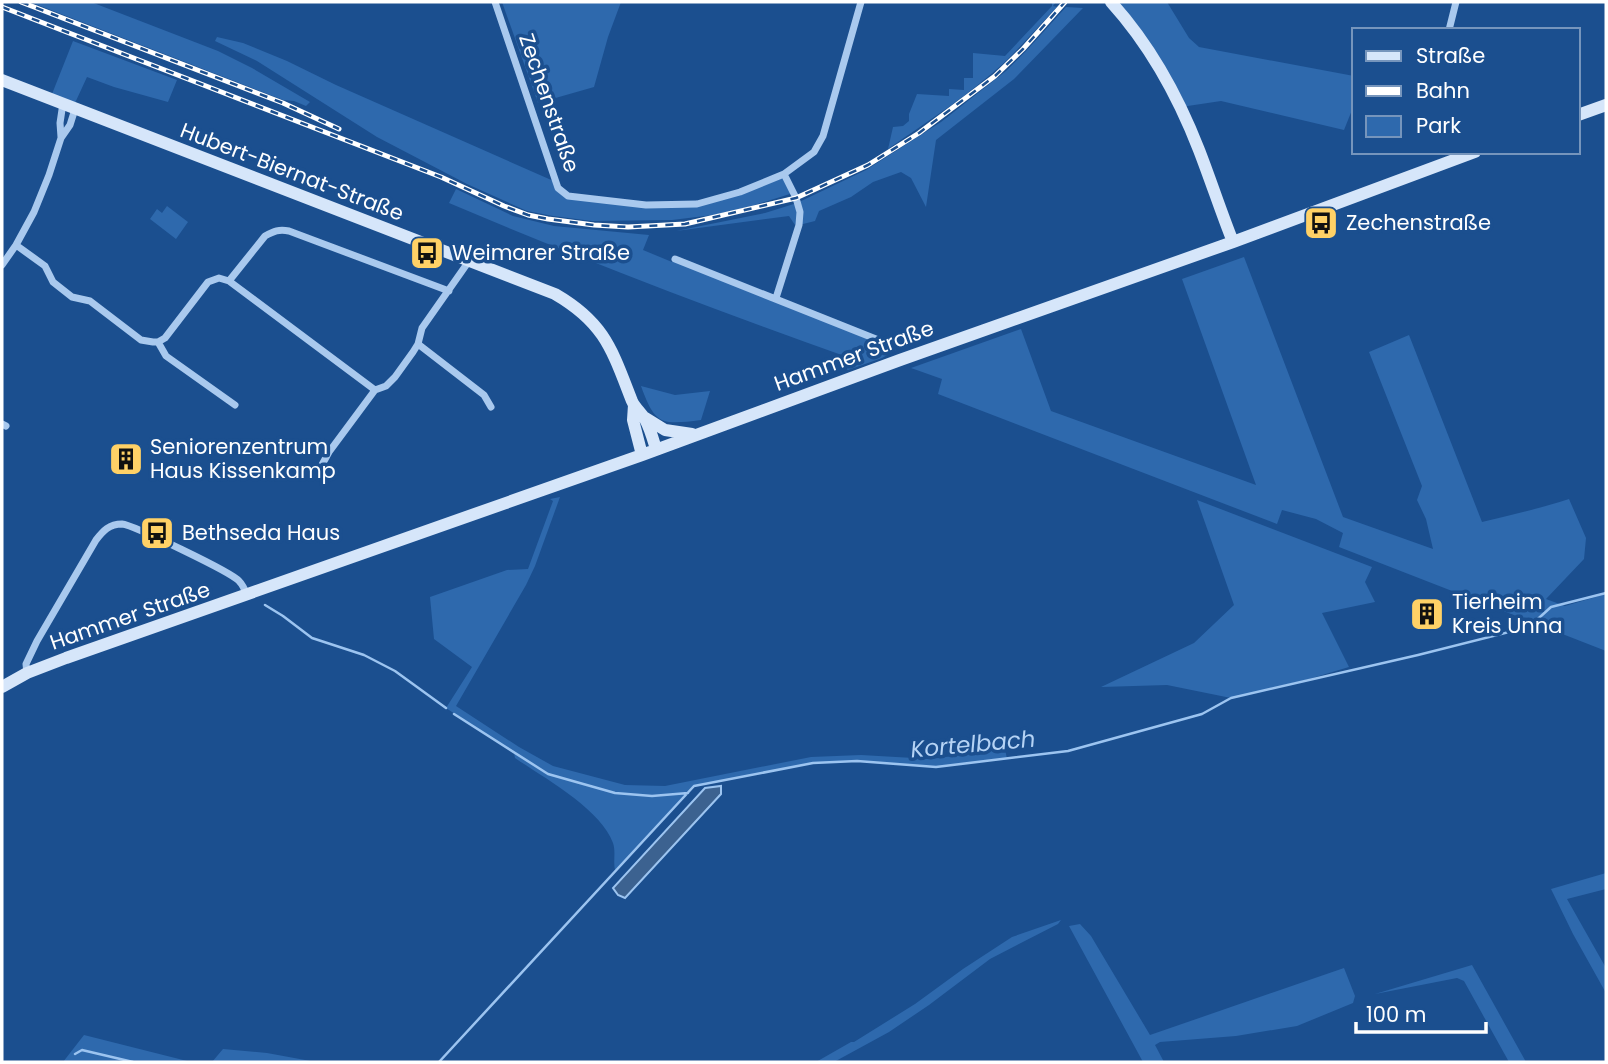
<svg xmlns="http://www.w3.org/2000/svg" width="1608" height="1064" viewBox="0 0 1608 1064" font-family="Poppins,sans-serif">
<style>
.green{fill:#2e69ad}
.water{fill:#3c6290;stroke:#9cc4f0;stroke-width:2}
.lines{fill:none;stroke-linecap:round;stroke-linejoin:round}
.stream{stroke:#9cc4f0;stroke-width:2.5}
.street{stroke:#a9c9ee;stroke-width:7}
.secondary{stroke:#d6e6fa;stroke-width:12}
.rail-casing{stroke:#fff;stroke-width:5}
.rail{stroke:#1b4f8f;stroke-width:2.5;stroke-dasharray:8;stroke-linecap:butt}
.labels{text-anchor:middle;stroke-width:7;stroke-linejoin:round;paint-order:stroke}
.street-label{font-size:21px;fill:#fff;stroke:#1b4f8f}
.poi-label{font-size:21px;fill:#fff;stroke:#1b4f8f;text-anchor:start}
.water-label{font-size:23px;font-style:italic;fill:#b5d3f5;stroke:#1b4f8f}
</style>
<rect width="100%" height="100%" fill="#1b4f8f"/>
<!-- green -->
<path class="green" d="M 30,2 L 91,2 L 218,51 L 252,68 L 310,102 L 306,106 L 294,101 L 283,100 Z
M 502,2 L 621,2 L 608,37 L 594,87 L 538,103 Z
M 1052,2 L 1056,2 L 1053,6 L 1057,7 C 1040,25 1023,44 1005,62 C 969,95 928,121 888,149 L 893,127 L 903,126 L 909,121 L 909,114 L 917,94 L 949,96 L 949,89 L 964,90 L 964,78 L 973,78 L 973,53 L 1005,56 L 1052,6 Z
M 1111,2 L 1167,2 L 1189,38 L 1199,47 L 1354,76 L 1354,105 L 1344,130 L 1221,101 L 1181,107 Z
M 1066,7 L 1083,8 L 1014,79 L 936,140 L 926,207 L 911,178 L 901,172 L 873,182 L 851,197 L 819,211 L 815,221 L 799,225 L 795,225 L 789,216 L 676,231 L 765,213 L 797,203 L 866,170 L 941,122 L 1006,71 L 1027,50 Z
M 217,37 L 243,43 L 287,61 L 336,85 L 549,179 L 556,182 L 568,196 L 646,205 L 697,204 L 784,174 L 793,193 L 745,208 L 713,215 L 672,220 L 592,221 L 553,216 L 527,211 L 467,184 L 377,137 L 257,61 L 215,41 Z
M 73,41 L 177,80 L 168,102 L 114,87 L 87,77 L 75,103 L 52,94 Z
M 456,189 L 513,216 L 554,226 L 649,235 L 643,250 L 672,262 L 675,259 L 886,343 L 896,350 L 882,358 L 848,370 L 846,369 L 850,358 C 715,310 581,259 449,203 Z
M 167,206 L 188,222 L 176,239 L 150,219 L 157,209 L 162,213 Z
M 1244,257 L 1343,517 L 1433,549 L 1426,519 L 1417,500 L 1422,486 L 1369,352 L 1409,335 L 1482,522 C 1511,515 1541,508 1569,499 L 1586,538 L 1584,559 L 1546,599 L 1565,606 L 1606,594 L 1606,651 L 1339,547 L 1343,533 L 1316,519 L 1282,510 L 1277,524 L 938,394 L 942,379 L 911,368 L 1021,329 L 1051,411 L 1256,485 L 1182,279 Z
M 641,386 L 675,395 L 710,391 L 701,420 C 661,425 655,425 641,386 Z
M 560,497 L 535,566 L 526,585 L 456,706 L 519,747 L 553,766 L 625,785 L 665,786 L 811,757 L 861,755 L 931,759 L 1005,749 L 1007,759 L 936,767 L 857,761 L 813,763 L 694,786 L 615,870 C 613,861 616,852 613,843 C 601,809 544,778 515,758 L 514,753 L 446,708 L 472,667 L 434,639 L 430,597 L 507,570 L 528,569 L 553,501 L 550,499 Z
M 1197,500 L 1372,567 L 1365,582 L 1375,602 L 1322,613 L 1349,667 L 1309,679 L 1231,698 L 1167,685 L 1101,687 L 1194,643 L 1234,605 Z
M 1606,873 L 1606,889 L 1567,899 L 1606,968 L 1606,993 L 1573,934 L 1551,889 Z
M 1061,920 L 1058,924 L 990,959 L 929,1005 L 889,1032 L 834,1062 L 816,1062 L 851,1042 L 854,1042 L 915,1004 L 963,969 L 1012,937 Z
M 1080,924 L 1091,936 L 1150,1035 L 1344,968 L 1355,996 L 1353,1003 L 1297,1026 L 1236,1036 L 1160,1042 L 1155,1045 L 1164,1062 L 1143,1062 L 1069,926 Z
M 1472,965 L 1526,1062 L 1509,1062 L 1464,981 L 1457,978 L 1375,994 Z
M 84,1035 L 191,1062 L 63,1062 Z
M 223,1049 L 267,1053 L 316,1062 L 212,1062 Z"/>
<!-- water -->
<path class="water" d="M 721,786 L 721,794 L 625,898 L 618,895 L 613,888 L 705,788 Z"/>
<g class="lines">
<!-- stream -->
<path class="stream" d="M 265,605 L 283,616 L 312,638 L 364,655 L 395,671 L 446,708
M 454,714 L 548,774 L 615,793 L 652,796 L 688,793
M 75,1054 L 82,1050 L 133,1062
M 439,1062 L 694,786 L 813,763 L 857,761 L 936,767 L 1068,751 L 1202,714 L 1231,698 L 1418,655 L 1529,627 L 1551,607 L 1606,593"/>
<!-- street -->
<path class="street" d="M 495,2 L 558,188 L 568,196 L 646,205 L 697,204 L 740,192 L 784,174 L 796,198 L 800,212 L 799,225 L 776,298
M 1449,30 L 1456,2
M 61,137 L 60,123 L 63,103
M 784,174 L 814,152 L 823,136 L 861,2
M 16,245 L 45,266 L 53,282 L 72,297 L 90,301 L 141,340 L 153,342 L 158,342 L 165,338 L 208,282 L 219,278 L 229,281 L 375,390 L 386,386 L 395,377 L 413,352 L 418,344 L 422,328 L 469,261
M 675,259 L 886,343
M 2,265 L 16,245 L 34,212 L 49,175 L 61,138 L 70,125 L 75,109
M 229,281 L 265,236 C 274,231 279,229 289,231 L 449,291
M 158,342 L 166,356 L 235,405
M 418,344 L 484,395 L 491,407
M 2,424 L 6,426
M 318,472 L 329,452 L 375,390
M 27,673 L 26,664 L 37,641 L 96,540 C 103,531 109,524 122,524 C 133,525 231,572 239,581 C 243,585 245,590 247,595"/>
<!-- secondary -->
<path class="secondary" d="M 1111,2 C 1150,45 1178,96 1199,150 C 1211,181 1221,212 1233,242
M 2,80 L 555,294 C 605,323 612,350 632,401 C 635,408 641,412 645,419 C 650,428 653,439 656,449
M 1578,115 L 1606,105
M 634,405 L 633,420 L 642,455
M 644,417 L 665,430 L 692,434
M 2,687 L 27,673 L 66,658 L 642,455 L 900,360 L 1233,242 L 1475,152"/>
<!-- rail casing -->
<g class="rail-casing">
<path id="rail" d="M 21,2 L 283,103 L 339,129
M 2,7 L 441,177 L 504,206 L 528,215 L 548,219 L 594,225 L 628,227 L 685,224 L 796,198 L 868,165 L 919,133 L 995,76 L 1023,49 L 1065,2"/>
</g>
<!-- rail -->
<use href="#rail" class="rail"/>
</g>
<!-- icons -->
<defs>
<g id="bus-square" transform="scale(1.75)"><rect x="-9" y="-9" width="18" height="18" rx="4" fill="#ffd166" stroke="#1b4f8f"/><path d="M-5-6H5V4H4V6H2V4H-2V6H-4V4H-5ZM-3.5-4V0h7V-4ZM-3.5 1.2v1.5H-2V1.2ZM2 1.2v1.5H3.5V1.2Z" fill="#111"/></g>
<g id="building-square" transform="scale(1.75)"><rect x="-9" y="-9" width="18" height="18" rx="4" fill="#ffd166" stroke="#1b4f8f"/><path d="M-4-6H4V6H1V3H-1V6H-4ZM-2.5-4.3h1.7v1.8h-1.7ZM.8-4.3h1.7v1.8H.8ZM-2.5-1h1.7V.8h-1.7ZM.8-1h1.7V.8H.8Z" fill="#111"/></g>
</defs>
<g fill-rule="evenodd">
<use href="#bus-square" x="1321" y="223"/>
<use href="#bus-square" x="427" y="253"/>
<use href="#building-square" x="126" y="459"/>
<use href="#bus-square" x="157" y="533"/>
<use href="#building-square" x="1427" y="614"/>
</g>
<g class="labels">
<!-- street labels -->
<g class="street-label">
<text transform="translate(549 103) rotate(71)" y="7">Zechenstraße</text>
<text transform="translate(292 172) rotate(21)" y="7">Hubert-Biernat-Straße</text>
<text transform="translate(854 356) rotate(-20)" y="7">Hammer Straße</text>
<text transform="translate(130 616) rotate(-19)" y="7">Hammer Straße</text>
</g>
<!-- poi labels -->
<g class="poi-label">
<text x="1346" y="230">Zechenstraße</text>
<text x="452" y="260">Weimarer Straße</text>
<text x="150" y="454">Seniorenzentrum<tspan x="150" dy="24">Haus Kissenkamp</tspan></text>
<text x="182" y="540">Bethseda Haus</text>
<text x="1452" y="609">Tierheim<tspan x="1452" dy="24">Kreis Unna</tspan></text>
</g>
<!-- water labels -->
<g class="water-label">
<text transform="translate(973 744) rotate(-5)" y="8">Kortelbach</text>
</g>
</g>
<!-- border -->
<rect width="1608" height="1064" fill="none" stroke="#ffffff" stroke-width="7"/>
<!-- legend -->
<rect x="1352" y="28" width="228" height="126" fill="#1b4f8f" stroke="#7695bc" stroke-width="2"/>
<rect x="1366" y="51" width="35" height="10" fill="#d6e6fa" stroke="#7695bc" stroke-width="2"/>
<text x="1416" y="63" font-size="21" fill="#ffffff">Straße</text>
<rect x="1366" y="86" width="35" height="10" fill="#ffffff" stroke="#7695bc" stroke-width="2"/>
<text x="1416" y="98" font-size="21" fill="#ffffff">Bahn</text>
<rect x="1366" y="116" width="35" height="21" fill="#2e69ad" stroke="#7695bc" stroke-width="2"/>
<text x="1416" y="133" font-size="21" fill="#ffffff">Park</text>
<!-- scale -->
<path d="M1356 1022v10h130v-10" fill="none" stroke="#ffffff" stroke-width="3.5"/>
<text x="1366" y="1022" font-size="21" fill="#ffffff" stroke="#1b4f8f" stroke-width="5" paint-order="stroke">100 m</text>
</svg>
